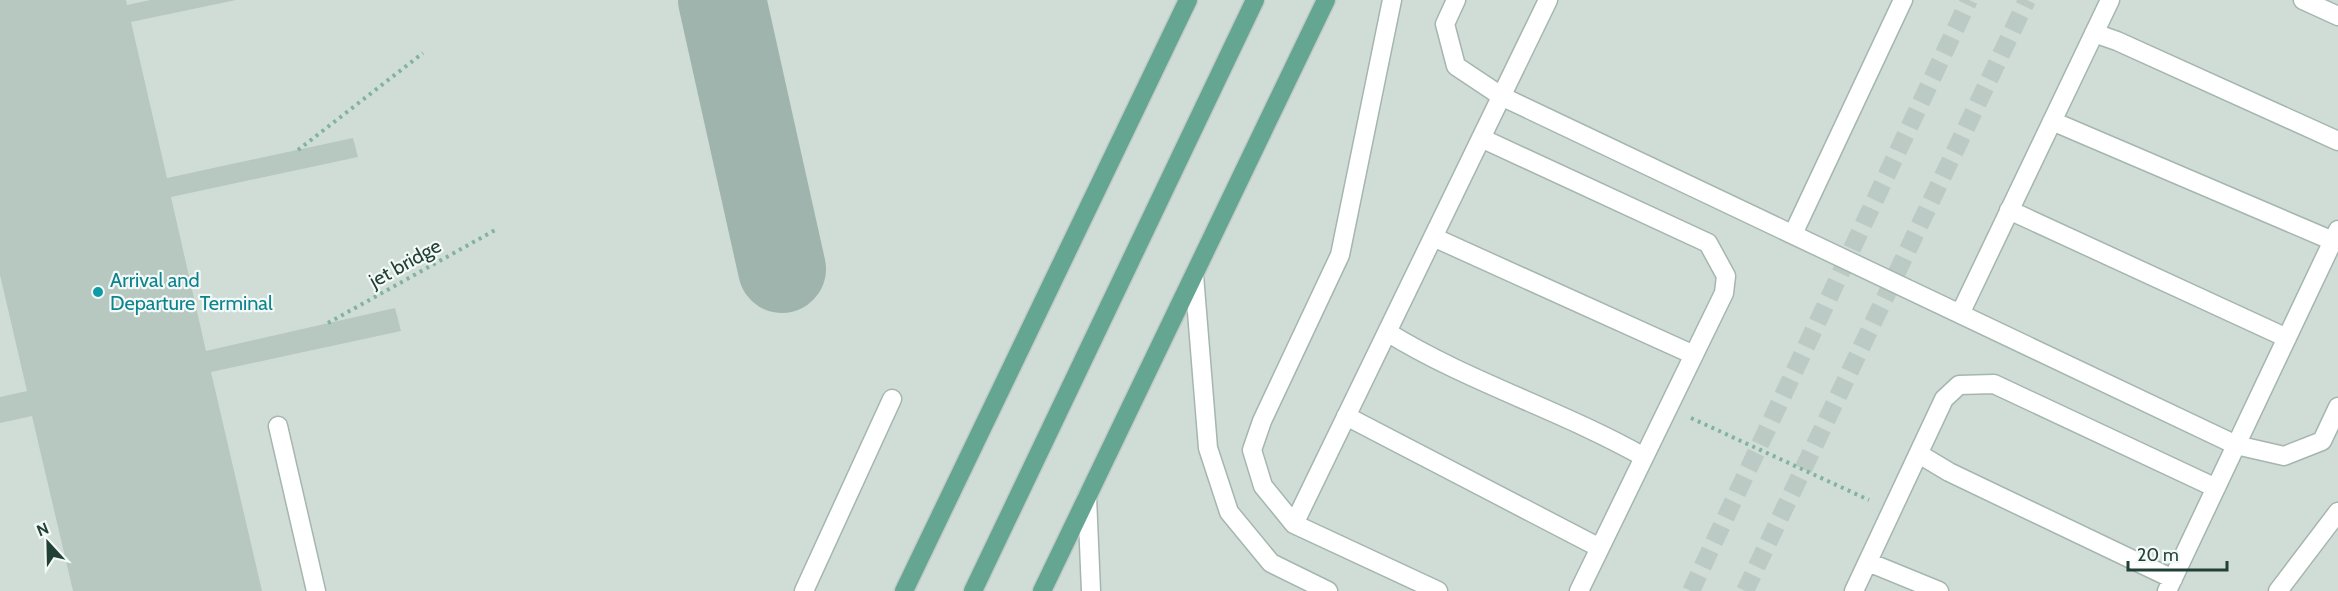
<svg xmlns="http://www.w3.org/2000/svg" width="2338" height="591" viewBox="0 0 2338 591" font-family="Cabin,sans-serif">
<style>
.built{fill:#d0ddd6}
.lines{fill:none;stroke-linecap:round;stroke-linejoin:round}
.taxiway{stroke:#9eb4ac;stroke-width:88}
.building{fill:#b7c8c0}
.street-tunnel{stroke:#bbcac4;stroke-width:18;stroke-dasharray:18 9;stroke-linecap:butt}
.lane-casing{stroke:#a4b6af;stroke-width:21}
.street-casing{stroke:#a4b6af;stroke-width:21}
.primary-casing{stroke:#c1cac7;stroke-width:21}
.path{stroke:#80b3a0;stroke-width:4;stroke-dasharray:3 4.5;stroke-linecap:butt}
.lane{stroke:#fff;stroke-width:18}
.street{stroke:#fff;stroke-width:18}
.primary{stroke:#64a691;stroke-width:18}
.culture-dot{fill:#0f9aa8;stroke:#f3f9f6;stroke-width:2}
.labels{text-anchor:middle;stroke-width:4.5;stroke-linejoin:round;paint-order:stroke}
.street-label{font-size:20px;fill:#214036;stroke:#f3f9f6}
.culture-label{font-size:20px;fill:#0d838f;stroke:#f3f9f6;text-anchor:start}
</style>
<rect width="100%" height="100%" fill="#e2ede8"/>
<!-- built -->
<path class="built" d="M 0,0 L 2338,0 L 2338,591 L 0,591 Z"/>
<g class="lines">
<!-- taxiway -->
<path class="taxiway" d="M 722,0 L 782,269"/>
</g>
<!-- building -->
<path class="building" d="M 0,0 L 126,0 L 127,5 L 150,0 L 236,0 L 131,22 L 167,178 L 353,138 L 358,157 L 171,197 L 206,351 L 395,308 L 401,331 L 211,372 L 262,591 L 73,591 L 32,416 L 0,423 L 0,397 L 27,391 L 0,275 Z"/>
<g class="lines">
<!-- street-tunnel -->
<path class="street-tunnel" d="M 1691,591 L 1969,0
M 1745,591 L 2027,0"/>
<!-- lane casing -->
<g class="lane-casing">
<path id="lane" d="M 1392,0 L 1340,255 L 1262,421 L 1252,450 L 1263,486 L 1294,524 L 1438,591
M 1456,0 L 1445,24 L 1456,66 L 1501,96 L 2236,445 L 2284,456 L 2322,441 L 2338,407
M 2303,0 L 2338,16
M 2094,33 L 2117,41 L 2338,141
M 2052,121 L 2333,241
M 1481,138 L 1708,243 L 1726,276 L 1724,293 L 1579,591
M 2009,210 L 2287,338
M 1793,234 L 1903,0
M 1433,237 L 1694,355
M 1960,314 L 2110,0
M 1387,332 C 1468,382 1561,410 1644,457
M 1346,416 L 1600,548
M 278,426 L 316,591
M 1919,454 L 1949,472 L 2173,579
M 1087,497 L 1091,591
M 1294,524 L 1548,0
M 1868,562 L 1939,591
M 804,591 L 892,399
M 1854,591 L 1944,399 L 1959,385 L 1994,384 L 2216,488
M 2167,591 L 2338,230
M 2278,591 L 2338,512"/>
</g>
<!-- street casing -->
<g class="street-casing">
<path id="street" d="M 1194,275 L 1208,448 L 1229,512 L 1271,563 L 1328,591"/>
</g>
<!-- primary casing -->
<g class="primary-casing">
<path id="primary" d="M 904,591 L 1188,0
M 973,591 L 1255,0
M 1042,591 L 1326,0"/>
</g>
<!-- path -->
<path class="path" d="M 298,150 L 423,53
M 328,323 L 497,229
M 1691,418 L 1869,500"/>
<!-- lane -->
<use href="#lane" class="lane"/>
<!-- street -->
<use href="#street" class="street"/>
<!-- primary -->
<use href="#primary" class="primary"/>
</g>
<!-- markers -->
<circle class="culture-dot" cx="98" cy="292" r="6"/>
<g class="labels">
<!-- street labels -->
<g class="street-label">
<text transform="translate(405 263) rotate(-29)" y="7">jet bridge</text>
</g>
<!-- culture labels -->
<g class="culture-label">
<text x="110" y="287">Arrival and<tspan x="110" dy="23">Departure Terminal</tspan></text>
</g>
</g>
<!-- north arrow -->
<g transform="translate(48 543) rotate(338)" stroke="#f3f9f6" stroke-width="4.5" paint-order="stroke">
<path d="M0-4.5L10 22L0 15L-10 22Z" fill="#214036"/>
<text y="-9" font-size="16" font-weight="bold" text-anchor="middle" fill="#214036">N</text>
</g>
<!-- scale -->
<path d="M2128 561v9h99v-9" fill="none" stroke="#214036" stroke-width="3"/>
<text x="2137" y="561" font-size="18" fill="#214036" stroke="#f3f9f6" stroke-width="4.5" paint-order="stroke">20 m</text>
</svg>
